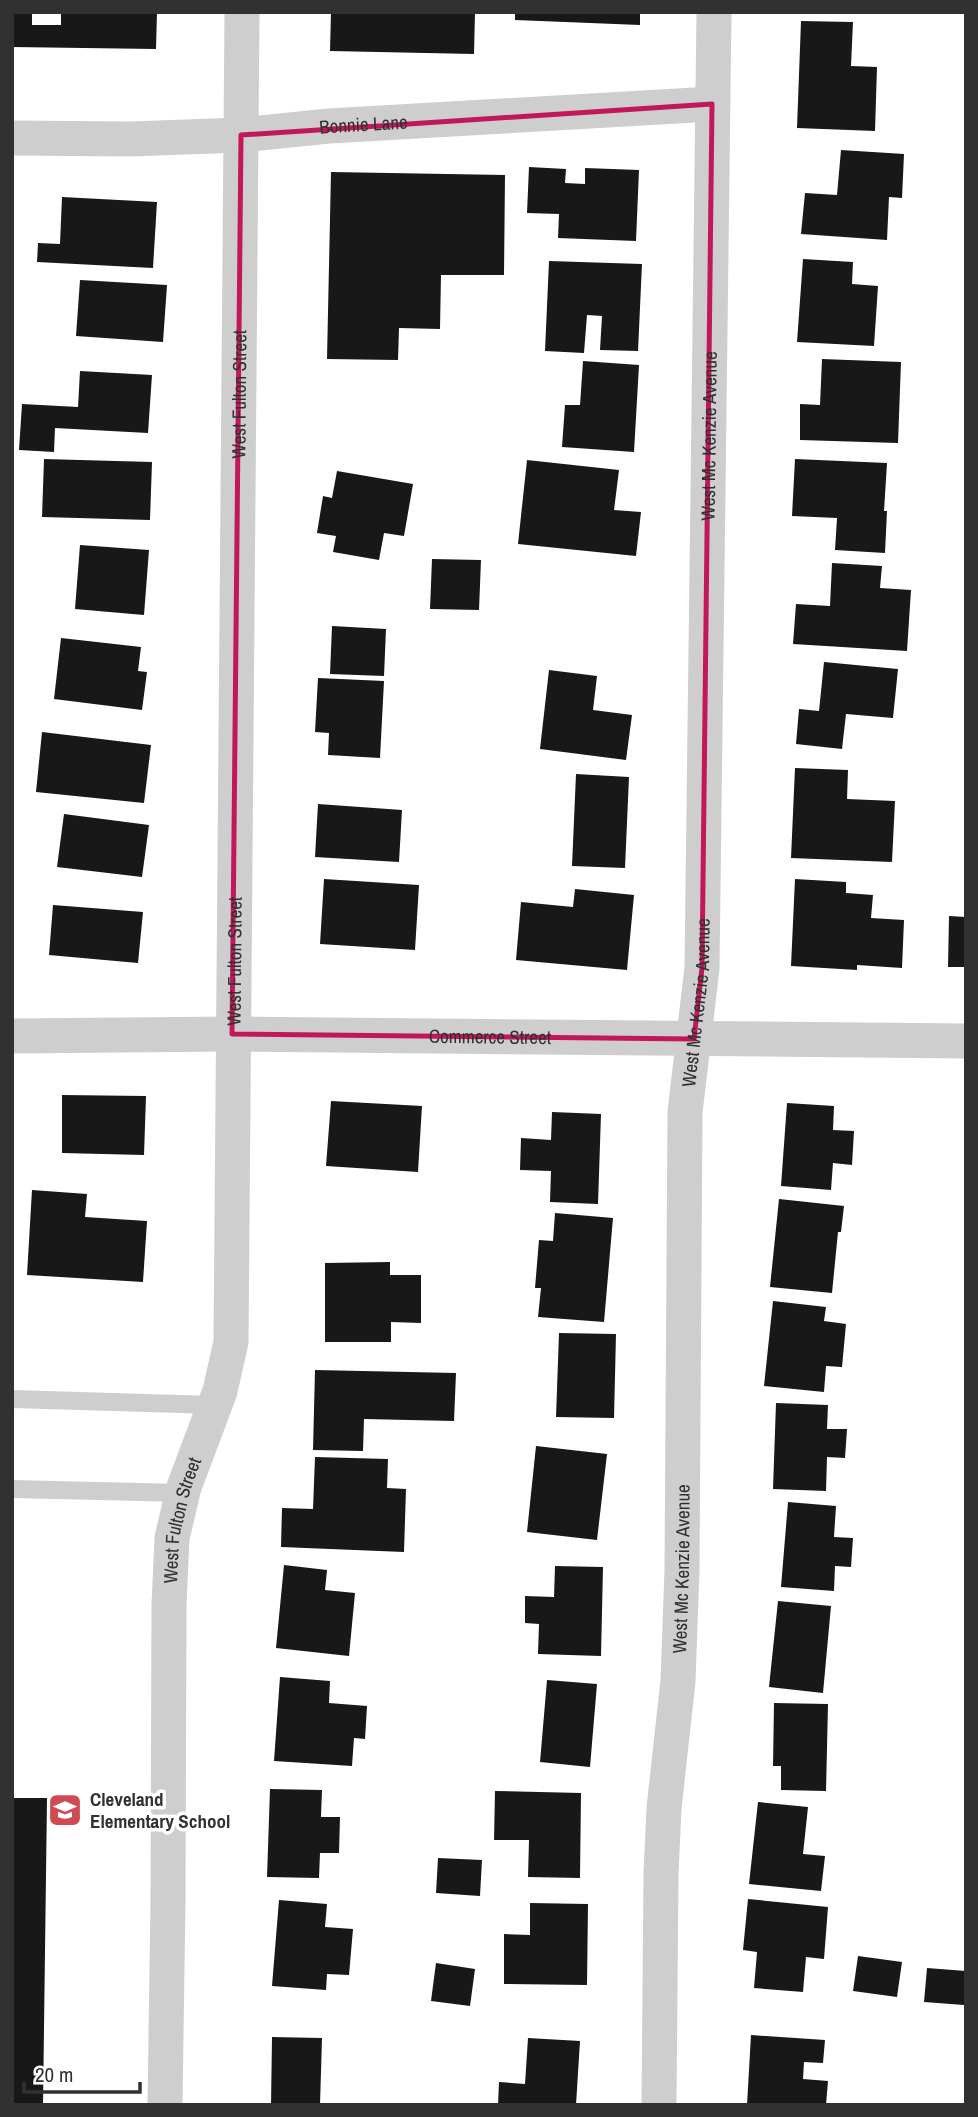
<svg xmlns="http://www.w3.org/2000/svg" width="978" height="2117" viewBox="0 0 978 2117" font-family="'Archivo Narrow',sans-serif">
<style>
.building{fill:#181818}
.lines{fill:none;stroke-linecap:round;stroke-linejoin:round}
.service{stroke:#cecece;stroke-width:18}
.minor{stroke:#cecece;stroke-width:35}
.marked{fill:none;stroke:#c2185b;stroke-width:5;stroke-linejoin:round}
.labels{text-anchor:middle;stroke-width:7;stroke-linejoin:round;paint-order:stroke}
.street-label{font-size:19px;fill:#313131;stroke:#fff}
.poi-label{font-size:19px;font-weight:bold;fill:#313131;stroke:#fff;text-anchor:start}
</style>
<rect width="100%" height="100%" fill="#fff"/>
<!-- building -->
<path class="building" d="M 12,12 L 32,12 L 32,25 L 61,25 L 61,12 L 157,12 L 156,49 L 12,47 Z
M 331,12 L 475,12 L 474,54 L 330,51 Z
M 515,12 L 640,12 L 640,25 L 515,20 Z
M 801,21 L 853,22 L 851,66 L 877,67 L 875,131 L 797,128 Z
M 841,150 L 904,154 L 902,198 L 889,197 L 887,240 L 801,234 L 805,193 L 837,195 Z
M 529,167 L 566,169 L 565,183 L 585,184 L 585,168 L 639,170 L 636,241 L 558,238 L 559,214 L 527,213 Z
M 331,172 L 505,175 L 504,275 L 441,275 L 440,329 L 399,328 L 398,360 L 327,359 Z
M 62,197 L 157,202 L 153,268 L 37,262 L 38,243 L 60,244 Z
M 803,259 L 853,262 L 852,284 L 878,286 L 874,346 L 797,342 Z
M 549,261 L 642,264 L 638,351 L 600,350 L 602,316 L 587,315 L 584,353 L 545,351 Z
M 80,280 L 167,285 L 163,342 L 76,336 Z
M 822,359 L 901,362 L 898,443 L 800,440 L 800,404 L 820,405 Z
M 583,361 L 639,365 L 634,452 L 562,447 L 565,405 L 580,405 Z
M 80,371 L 152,375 L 148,433 L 55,428 L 54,452 L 19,450 L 22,404 L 78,407 Z
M 44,459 L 152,462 L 150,520 L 42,517 Z
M 795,459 L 887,463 L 884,511 L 887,511 L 885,553 L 835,550 L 837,518 L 792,516 Z
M 527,460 L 619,470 L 614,510 L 641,512 L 636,556 L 518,544 Z
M 337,471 L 413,484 L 404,536 L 384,533 L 379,560 L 333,552 L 336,536 L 317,533 L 323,496 L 332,498 Z
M 80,545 L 149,550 L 144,615 L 75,609 Z
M 432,559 L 481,560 L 479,610 L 430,609 Z
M 832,563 L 882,566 L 880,588 L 911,590 L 907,651 L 793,644 L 796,604 L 830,606 Z
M 332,626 L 386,629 L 384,676 L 330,674 Z
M 61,638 L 141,647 L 138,671 L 147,672 L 142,710 L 54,699 Z
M 824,662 L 898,669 L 893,718 L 846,714 L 842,749 L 796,744 L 799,709 L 819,711 Z
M 549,670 L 597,676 L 593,710 L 632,715 L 626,760 L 540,749 Z
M 318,678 L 384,681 L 380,758 L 328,755 L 329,733 L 315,732 Z
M 42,732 L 151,745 L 144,803 L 36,792 Z
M 795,768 L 848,770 L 847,799 L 895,801 L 892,862 L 791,858 Z
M 576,774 L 629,777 L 625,868 L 572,866 Z
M 318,804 L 402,810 L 399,862 L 315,857 Z
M 64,814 L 149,825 L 142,877 L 57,867 Z
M 324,879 L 419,885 L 415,950 L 320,944 Z
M 795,879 L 846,882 L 846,893 L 873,895 L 871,918 L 904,920 L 902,968 L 857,965 L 857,970 L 791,966 Z
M 575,889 L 634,895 L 627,970 L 516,960 L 521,902 L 573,907 Z
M 53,905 L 143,912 L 138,963 L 49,955 Z
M 949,916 L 966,917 L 966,967 L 948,967 Z
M 62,1095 L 146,1096 L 144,1155 L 62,1153 Z
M 331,1101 L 422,1106 L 418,1172 L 326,1166 Z
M 787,1103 L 834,1106 L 833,1130 L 854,1131 L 852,1165 L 833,1163 L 831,1190 L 781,1186 Z
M 552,1112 L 601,1114 L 598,1204 L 550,1202 L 551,1171 L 520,1170 L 521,1138 L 551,1140 Z
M 32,1190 L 87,1194 L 85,1217 L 147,1221 L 143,1282 L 27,1275 Z
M 779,1199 L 844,1206 L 841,1232 L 838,1232 L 832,1293 L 770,1287 Z
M 555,1213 L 613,1218 L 604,1322 L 538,1317 L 541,1288 L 535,1288 L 539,1240 L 553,1241 Z
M 390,1262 L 390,1275 L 421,1275 L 421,1323 L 391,1322 L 391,1342 L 325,1342 L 325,1263 Z
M 773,1301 L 826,1307 L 824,1321 L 846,1324 L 842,1367 L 826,1366 L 824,1392 L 764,1386 Z
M 559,1333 L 616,1334 L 614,1418 L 556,1417 Z
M 315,1370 L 456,1373 L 454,1421 L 364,1419 L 363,1451 L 313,1450 Z
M 776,1403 L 828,1405 L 827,1429 L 847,1429 L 845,1458 L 827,1457 L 826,1491 L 773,1489 Z
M 536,1446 L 607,1454 L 597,1540 L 527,1532 Z
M 315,1457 L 388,1459 L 387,1488 L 406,1489 L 404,1552 L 281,1547 L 282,1508 L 313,1509 Z
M 788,1502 L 836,1506 L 834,1537 L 853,1538 L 851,1567 L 835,1566 L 834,1591 L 781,1587 Z
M 284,1565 L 327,1570 L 325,1590 L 355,1593 L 349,1656 L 276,1648 Z
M 555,1566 L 603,1567 L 601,1656 L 538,1654 L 539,1624 L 525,1623 L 525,1596 L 554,1597 Z
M 778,1601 L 831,1606 L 823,1693 L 769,1687 Z
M 280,1677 L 330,1681 L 329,1703 L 367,1706 L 365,1739 L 354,1738 L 352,1766 L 274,1761 Z
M 547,1680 L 597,1684 L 590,1767 L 540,1762 Z
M 774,1703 L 828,1704 L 826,1791 L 781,1790 L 781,1766 L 773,1766 Z
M 270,1789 L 322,1790 L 321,1817 L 340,1817 L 339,1853 L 320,1853 L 319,1878 L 267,1877 Z
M 495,1791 L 581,1793 L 580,1878 L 528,1877 L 529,1840 L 494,1840 Z
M 12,1798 L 47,1798 L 43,2105 L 12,2105 Z
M 758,1802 L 808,1807 L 803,1854 L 825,1856 L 821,1891 L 749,1884 Z
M 438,1858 L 482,1860 L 480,1896 L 436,1893 Z
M 748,1899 L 828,1907 L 824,1959 L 806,1957 L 803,1992 L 754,1988 L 757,1952 L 743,1950 Z
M 279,1900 L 327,1904 L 325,1927 L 353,1929 L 349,1975 L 327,1974 L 326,1990 L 272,1986 Z
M 530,1903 L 588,1904 L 587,1985 L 504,1984 L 504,1934 L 530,1935 Z
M 858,1956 L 902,1962 L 897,1997 L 853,1991 Z
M 436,1963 L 475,1969 L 470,2006 L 431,2001 Z
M 927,1968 L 966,1971 L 964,2005 L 924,2002 Z
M 751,2035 L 825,2040 L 823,2063 L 804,2062 L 803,2079 L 828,2081 L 826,2105 L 747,2105 Z
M 272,2037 L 322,2038 L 320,2105 L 271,2105 Z
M 528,2038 L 580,2041 L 576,2105 L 498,2105 L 499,2082 L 525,2084 Z"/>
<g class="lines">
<!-- service -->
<path class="service" d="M 12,1399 L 214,1405
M 12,1489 L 183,1493"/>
<!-- minor -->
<g class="minor">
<path id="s1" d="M 12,138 L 130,139 L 241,135 L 329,126 L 712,104"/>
<path id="s2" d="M 12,1036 L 232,1034 L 966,1041"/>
<path id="s3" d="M 165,2105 L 168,1900 L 169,1605 L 172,1538 L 184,1487 L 220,1391 L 231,1342 L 242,12"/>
<path id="s4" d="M 659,2105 L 661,1873 L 664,1808 L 678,1681 L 682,1570 L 685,1112 L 702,968 L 714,12"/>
</g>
</g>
<!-- marked area -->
<path class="marked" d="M 712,104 L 702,968 L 694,1039 L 232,1034 L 241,135 Z"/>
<!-- icons -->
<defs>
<g id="school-square" transform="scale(1.75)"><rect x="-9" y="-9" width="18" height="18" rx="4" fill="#d04a52" stroke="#fff"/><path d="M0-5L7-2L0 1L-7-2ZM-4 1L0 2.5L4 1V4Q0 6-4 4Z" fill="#fff"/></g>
</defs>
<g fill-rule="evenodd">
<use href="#school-square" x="65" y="1810"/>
</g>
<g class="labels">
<!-- street labels -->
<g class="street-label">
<text dy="7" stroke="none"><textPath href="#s1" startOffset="352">Bonnie Lane</textPath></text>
<text dy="7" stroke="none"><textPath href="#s3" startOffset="1720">West Fulton Street</textPath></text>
<text dy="7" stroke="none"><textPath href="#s4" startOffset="1671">West Mc Kenzie Avenue</textPath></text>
<text dy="7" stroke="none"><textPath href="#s3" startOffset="1153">West Fulton Street</textPath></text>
<text dy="7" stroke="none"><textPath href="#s4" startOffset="1104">West Mc Kenzie Avenue</textPath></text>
<text dy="7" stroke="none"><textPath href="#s2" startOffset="478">Commerce Street</textPath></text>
<text dy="7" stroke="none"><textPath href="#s3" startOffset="586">West Fulton Street</textPath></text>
<text dy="7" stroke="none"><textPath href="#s4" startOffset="537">West Mc Kenzie Avenue</textPath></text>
</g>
<!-- poi labels -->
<g class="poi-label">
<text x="90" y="1806">Cleveland<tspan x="90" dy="22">Elementary School</tspan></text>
</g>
</g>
<!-- border -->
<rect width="978" height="2117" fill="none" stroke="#313131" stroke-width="28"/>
<!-- scale -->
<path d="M24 2082v10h116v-10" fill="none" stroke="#313131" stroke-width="3.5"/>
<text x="35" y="2082" font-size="21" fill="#313131" stroke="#ffffff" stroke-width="5" paint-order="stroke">20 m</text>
</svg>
